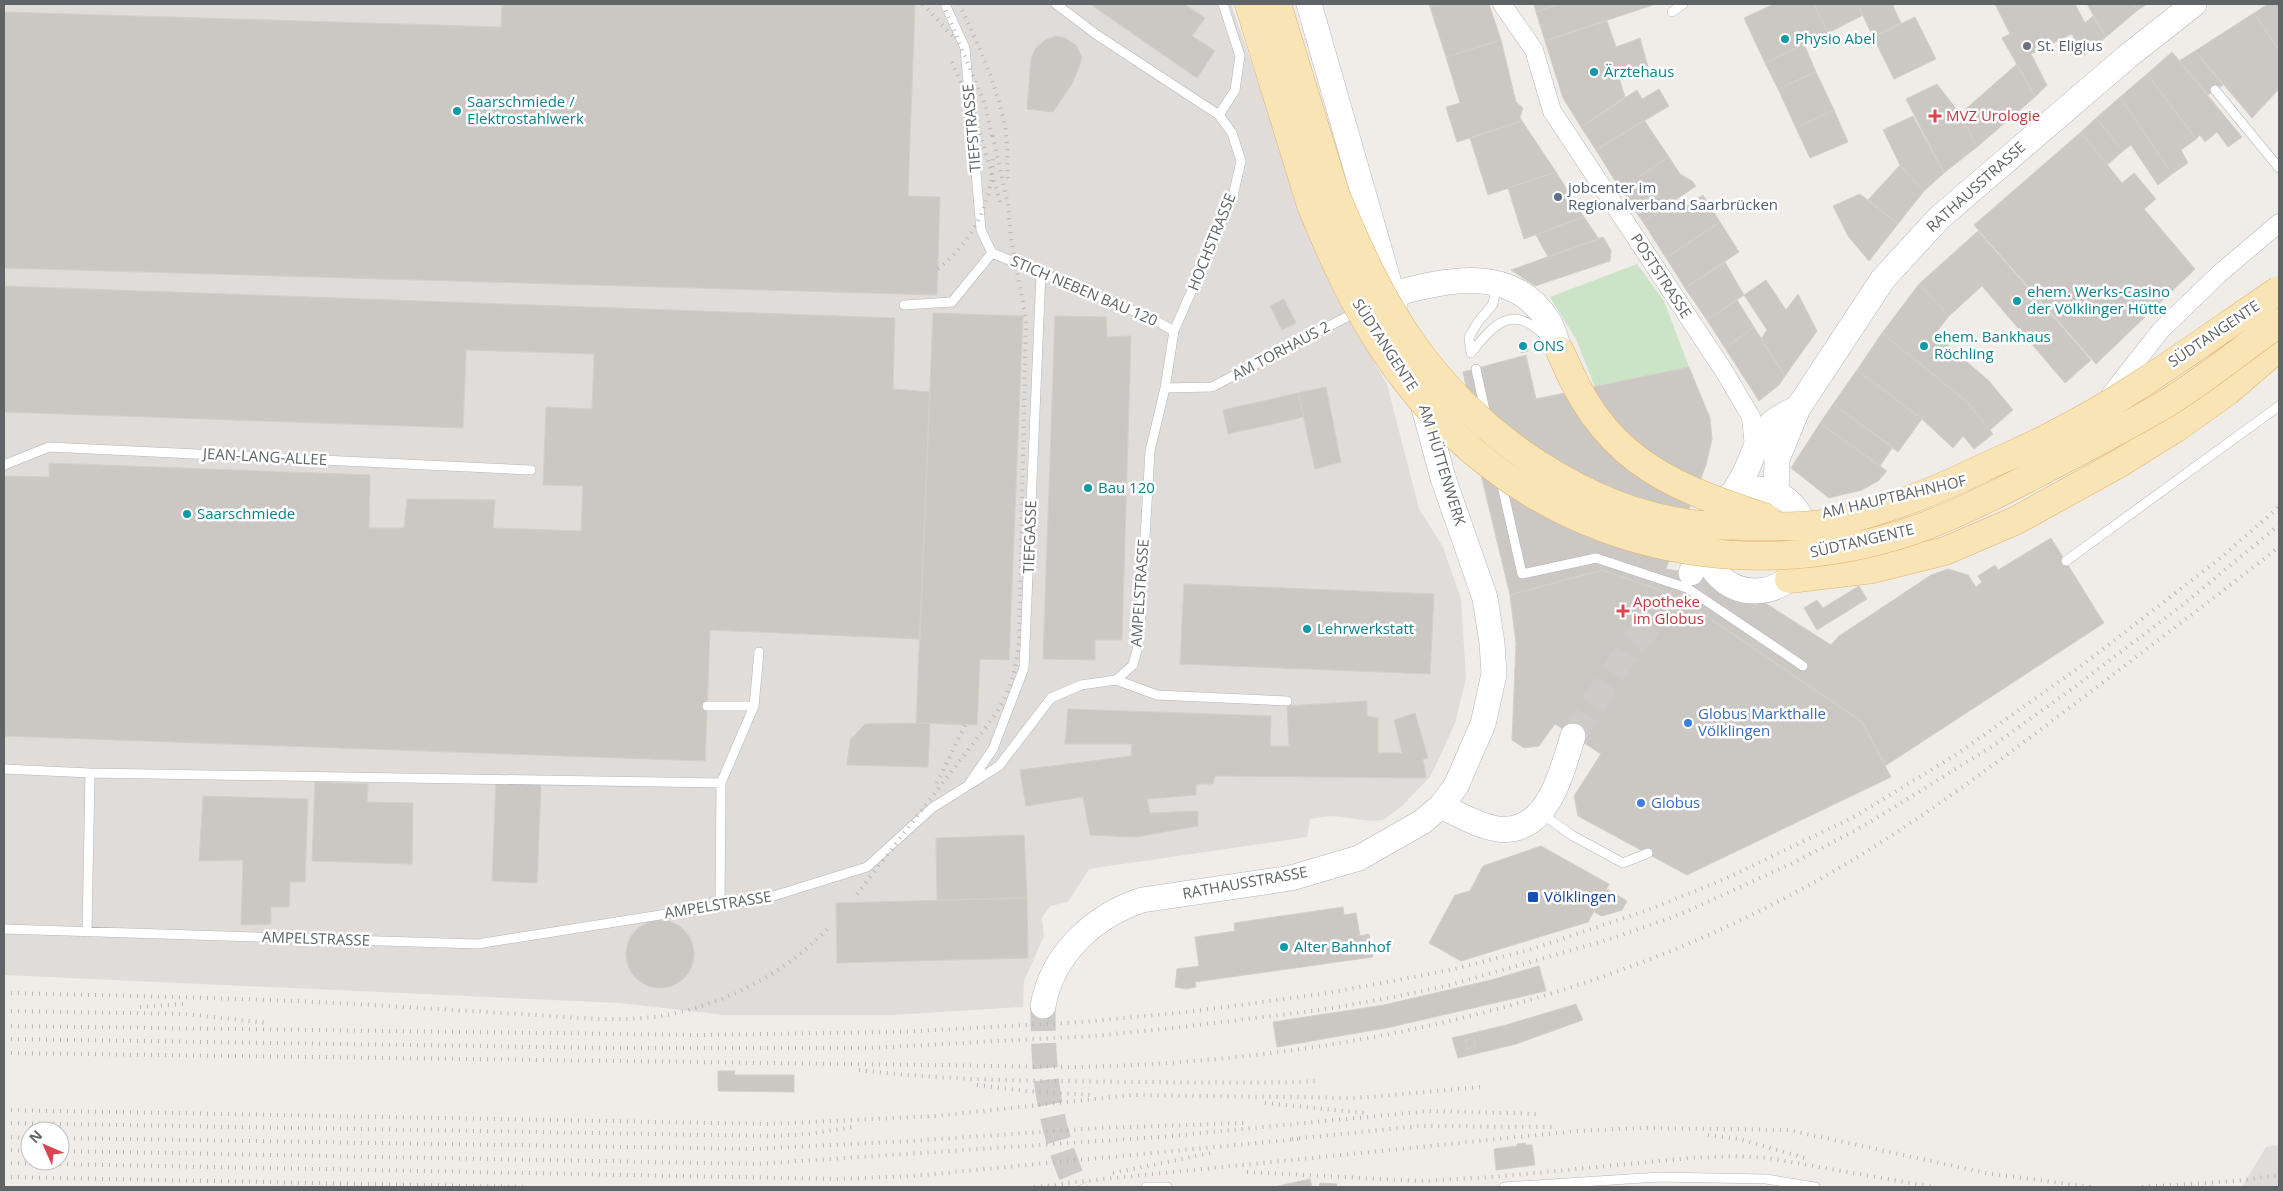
<svg xmlns="http://www.w3.org/2000/svg" width="2283" height="1191" viewBox="0 0 2283 1191" font-family="'Open Sans',sans-serif">
<style>
.industrial{fill:#dfdcda}
.green{fill:#cbe4c7}
.building{fill:#cbc8c4;stroke:#d4cec7}
.lines{fill:none;stroke-linecap:round;stroke-linejoin:round}
.secondary-tunnel{stroke:#cccbc8;stroke-width:25;stroke-dasharray:25 12;stroke-linecap:butt}
.lane-casing{stroke:#b3b6b9;stroke-width:10}
.street-casing{stroke:#b3b6b9;stroke-width:19}
.secondary-casing{stroke:#b2b5b9;stroke-width:26}
.primary-casing{stroke:#e4b26c;stroke-width:29}
.lane{stroke:#fff;stroke-width:9}
.street{stroke:#fff;stroke-width:18}
.secondary{stroke:#fff;stroke-width:25}
.primary{stroke:#f8e4b5;stroke-width:28}
.rail{stroke:#b5b6b7;stroke-width:4;stroke-dasharray:1 6;stroke-linecap:butt}
.primary-bridge-casing{stroke:#e4b26c;stroke-width:29;stroke-linecap:butt}
.primary-bridge{stroke:#f8e4b5;stroke-width:28}
.culture-dot{fill:#0f9aa8;stroke:#fff;stroke-width:2}
.worship-dot{fill:#6b7280;stroke:#fff;stroke-width:2}
.health-dot{fill:#e0444e;stroke:#fff;stroke-width:2}
.service-dot{fill:#5c6f8a;stroke:#fff;stroke-width:2}
.shop-dot{fill:#3f7fe0;stroke:#fff;stroke-width:2}
.transit-dot{fill:#1a4fb4;stroke:#fff;stroke-width:2}
.labels{text-anchor:middle;stroke-width:5;stroke-linejoin:round;paint-order:stroke}
.culture-label{font-size:15px;fill:#0d838f;stroke:#fff;text-anchor:start}
.worship-label{font-size:15px;fill:#5b616d;stroke:#fff;text-anchor:start}
.health-label{font-size:15px;fill:#be3a42;stroke:#fff;text-anchor:start}
.street-label{font-size:15px;fill:#5f6467;stroke:#fff}
.service-label{font-size:15px;fill:#4e5e75;stroke:#fff;text-anchor:start}
.shop-label{font-size:15px;fill:#366cbe;stroke:#fff;text-anchor:start}
.transit-label{font-size:15px;fill:#164399;stroke:#fff;text-anchor:start}
</style>
<rect width="100%" height="100%" fill="#f0ede8"/>
<!-- industrial -->
<path class="industrial" d="M 4,4 L 1231,4 L 1293,183 L 1336,297 L 1387,384 L 1419,509 L 1443,547 L 1461,599 L 1466,678 L 1455,723 L 1437,763 L 1429,778 L 1401,807 L 1383,820 L 1371,821 L 1333,816 L 1310,819 L 1307,837 L 1089,869 L 1068,902 L 1050,906 L 1042,918 L 1044,936 L 1024,981 L 1023,1007 L 892,1015 L 724,1015 L 620,1003 L 4,975 Z
M 2279,1145 L 2279,1187 L 2242,1187 L 2266,1147 Z"/>
<!-- green -->
<path class="green" d="M 1637,264 L 1664,301 L 1689,367 L 1595,387 L 1576,339 L 1550,297 Z"/>
<!-- building -->
<path class="building" d="M 502,4 L 915,4 L 908,196 L 940,197 L 937,295 L 4,268 L 4,12 L 501,27 Z
M 1090,4 L 1184,4 L 1205,18 L 1192,36 L 1215,51 L 1197,78 Z
M 1429,4 L 1444,4 L 1430,7 Z
M 1444,4 L 1489,4 L 1501,40 L 1446,57 L 1430,7 Z
M 1534,4 L 1558,4 L 1536,12 Z
M 1558,4 L 1656,4 L 1545,41 L 1536,12 Z
M 1774,4 L 1814,4 L 1828,33 L 1765,63 L 1744,18 Z
M 1814,4 L 1860,4 L 1858,5 L 1863,15 L 1828,33 Z
M 1860,4 L 1894,4 L 1893,6 L 1901,23 L 1873,37 L 1858,5 Z
M 1995,4 L 2075,4 L 2085,23 L 2093,16 L 2106,37 L 2083,56 L 2072,34 L 2031,54 L 2047,85 L 2035,97 L 2002,38 L 2010,34 Z
M 2087,4 L 2133,4 L 2138,10 L 2106,37 Z
M 2133,4 L 2147,4 L 2138,10 Z
M 2268,4 L 2279,4 L 2279,50 L 2254,13 Z
M 2254,13 L 2279,50 L 2279,89 L 2252,118 L 2195,51 Z
M 1915,17 L 1936,59 L 1894,79 L 1873,37 Z
M 1607,21 L 1616,47 L 1640,38 L 1648,67 L 1619,78 L 1625,97 L 1581,127 L 1563,98 L 1545,41 Z
M 1056,36 L 1065,38 L 1076,45 L 1082,57 L 1079,67 L 1072,84 L 1053,112 L 1027,109 L 1031,60 L 1035,49 L 1045,40 Z
M 1501,40 L 1516,102 L 1523,108 L 1520,117 L 1522,121 L 1457,142 L 1446,107 L 1460,103 L 1446,57 Z
M 1804,44 L 1816,72 L 1778,89 L 1765,63 Z
M 2195,51 L 2223,85 L 2208,95 L 2179,61 Z
M 2172,52 L 2242,137 L 2228,147 L 2217,132 L 2205,142 L 2200,135 L 2196,139 L 2147,74 Z
M 2017,64 L 2035,97 L 1977,147 L 1960,114 Z
M 1816,72 L 1834,110 L 1796,128 L 1778,89 Z
M 2147,74 L 2196,139 L 2181,150 L 2188,163 L 2172,174 L 2120,97 Z
M 1937,84 L 1960,114 L 1977,147 L 1944,173 L 1906,99 Z
M 1659,89 L 1669,106 L 1596,150 L 1581,127 L 1637,90 L 1642,99 Z
M 2120,97 L 2172,174 L 2158,185 L 2131,145 L 2123,151 L 2096,118 Z
M 1834,110 L 1848,142 L 1810,158 L 1796,128 Z
M 1913,116 L 1944,173 L 1924,191 L 1900,165 L 1883,130 Z
M 2096,118 L 2123,151 L 2107,165 L 2081,132 Z
M 1644,120 L 1669,157 L 1620,189 L 1596,150 Z
M 1522,121 L 1556,172 L 1488,195 L 1470,138 Z
M 2081,132 L 2122,183 L 2134,173 L 2156,199 L 2144,209 L 2195,269 L 2096,364 L 1974,225 Z
M 1669,157 L 1680,174 L 1692,181 L 1696,186 L 1643,222 L 1620,189 Z
M 1900,165 L 1924,191 L 1898,224 L 1868,200 Z
M 1556,172 L 1584,217 L 1524,239 L 1508,188 Z
M 1860,194 L 1898,224 L 1869,261 L 1848,236 L 1833,206 Z
M 1703,195 L 1720,222 L 1666,258 L 1643,222 L 1674,201 L 1681,210 Z
M 1584,217 L 1599,239 L 1548,257 L 1536,235 Z
M 1720,222 L 1739,252 L 1685,288 L 1666,258 Z
M 1978,231 L 2091,360 L 2065,383 L 1982,286 L 1949,316 L 1919,284 Z
M 1603,237 L 1611,250 L 1610,261 L 1535,286 L 1511,270 Z
M 1725,262 L 1744,295 L 1707,320 L 1685,288 Z
M 1766,280 L 1786,310 L 1798,294 L 1817,331 L 1785,376 L 1761,339 L 1767,330 L 1744,295 Z
M 1919,284 L 1949,316 L 1935,334 L 1989,381 L 2013,410 L 1990,430 L 1967,402 L 1882,333 Z
M 4,286 L 895,318 L 893,389 L 930,392 L 920,639 L 710,630 L 705,761 L 4,736 L 4,476 L 49,477 L 49,463 L 370,475 L 369,528 L 404,528 L 407,499 L 495,500 L 493,528 L 581,531 L 583,486 L 543,485 L 546,407 L 592,409 L 594,354 L 466,350 L 463,428 L 4,412 Z
M 1284,299 L 1296,323 L 1282,330 L 1270,306 Z
M 1737,300 L 1754,327 L 1725,348 L 1707,320 Z
M 933,313 L 1023,316 L 1009,660 L 980,659 L 977,725 L 916,723 Z
M 1055,316 L 1106,317 L 1107,337 L 1131,336 L 1122,640 L 1095,640 L 1095,660 L 1043,659 Z
M 1754,327 L 1785,376 L 1779,385 L 1759,401 L 1725,348 Z
M 1882,333 L 1967,402 L 1993,434 L 1974,449 L 1963,436 L 1953,448 L 1922,419 L 1857,370 Z
M 1525,340 L 1528,351 L 1521,353 L 1518,342 Z
M 1526,355 L 1536,399 L 1689,367 L 1710,418 L 1712,439 L 1706,465 L 1666,569 L 1648,586 L 1602,570 L 1510,595 L 1462,396 L 1467,391 L 1463,372 Z
M 1857,370 L 1922,419 L 1898,452 L 1833,404 Z
M 1326,387 L 1341,462 L 1315,469 L 1298,393 Z
M 1298,393 L 1304,417 L 1228,434 L 1223,410 Z
M 1833,404 L 1893,447 L 1880,466 L 1820,423 Z
M 1820,423 L 1880,466 L 1887,471 L 1878,481 L 1862,490 L 1829,498 L 1791,468 Z
M 2051,538 L 2104,623 L 1885,766 L 1862,722 L 1677,596 L 1648,586 L 1666,569 L 1716,577 L 1748,592 L 1831,645 L 1839,636 L 1931,575 L 1948,569 L 1968,575 L 1976,587 L 1982,582 L 1978,576 L 1995,565 L 1998,570 Z
M 1602,570 L 1677,596 L 1862,722 L 1891,777 L 1687,875 L 1578,816 L 1574,796 L 1601,754 L 1555,724 L 1539,746 L 1524,748 L 1512,740 L 1516,643 L 1510,595 Z
M 1184,584 L 1434,594 L 1430,674 L 1180,664 Z
M 1859,586 L 1867,599 L 1817,630 L 1804,608 L 1817,600 L 1823,608 Z
M 1367,701 L 1367,716 L 1378,718 L 1378,753 L 1402,753 L 1394,720 L 1415,713 L 1428,758 L 1423,759 L 1426,778 L 1215,776 L 1213,784 L 1196,784 L 1196,795 L 1147,799 L 1150,813 L 1198,811 L 1198,826 L 1136,837 L 1090,835 L 1083,797 L 1026,806 L 1020,770 L 1131,756 L 1132,744 L 1065,744 L 1068,709 L 1271,716 L 1270,746 L 1289,746 L 1287,706 Z
M 930,723 L 928,767 L 847,765 L 850,740 L 865,724 Z
M 315,782 L 368,784 L 367,802 L 413,803 L 412,864 L 312,861 Z
M 496,783 L 541,785 L 537,883 L 492,881 Z
M 203,796 L 308,799 L 305,882 L 290,882 L 289,907 L 271,907 L 271,924 L 241,925 L 243,860 L 199,861 Z
M 1024,835 L 1027,898 L 937,900 L 936,838 Z
M 1541,846 L 1609,884 L 1588,922 L 1461,961 L 1429,943 L 1455,895 L 1470,891 L 1483,866 Z
M 1607,889 L 1627,901 L 1622,910 L 1602,916 L 1594,912 Z
M 1027,898 L 1028,958 L 837,963 L 836,903 Z
M 1343,907 L 1344,915 L 1356,913 L 1360,936 L 1369,934 L 1373,957 L 1195,982 L 1196,987 L 1187,989 L 1175,987 L 1177,969 L 1199,966 L 1195,937 L 1235,931 L 1234,923 Z
M626 954a34 34 0 1 1 68 0a34 34 0 1 1-68 0Z
M 1539,966 L 1546,991 L 1391,1027 L 1277,1047 L 1273,1022 L 1384,1005 L 1491,980 Z
M 1576,1004 L 1583,1020 L 1516,1044 L 1458,1058 L 1452,1038 L 1506,1025 Z
M 1474,1038 L 1476,1046 L 1467,1049 L 1465,1041 Z
M 718,1071 L 735,1071 L 734,1075 L 794,1075 L 794,1092 L 718,1091 Z
M 1525,1143 L 1526,1145 L 1532,1145 L 1535,1165 L 1496,1170 L 1494,1149 L 1517,1146 L 1517,1144 Z
M 1310,1179 L 1312,1187 L 1274,1187 Z
M 1320,1183 L 1337,1184 L 1336,1187 L 1319,1187 Z"/>
<g class="lines">
<!-- secondary-tunnel -->
<path class="secondary-tunnel" d="M 1680,594 L 1712,587
M 1573,736 L 1633,643 L 1680,594 L 1691,573
M 1043,1006 C 1043,1076 1048,1123 1076,1187"/>
<!-- lane casing -->
<g class="lane-casing">
<path id="lane" d="M 945,4 L 965,48 L 981,230 L 992,253
M 1672,12 L 1683,4
M 2215,90 L 2279,168
M 1219,115 L 1235,90 L 1240,56 L 1223,4
M 992,253 L 1149,317 L 1174,331
M 904,305 L 952,302 L 992,253
M 1471,353 C 1495,322 1514,303 1547,338
M 1471,353 L 1469,337 L 1478,322 L 1493,304 L 1497,284
M 1476,369 L 1486,415
M 1165,388 L 1212,387 L 1358,311
M 4,465 L 49,447 L 531,470
M 1501,481 L 1522,574 L 1596,558 L 1687,588 L 1803,666
M 2066,561 L 2279,406
M 1116,680 L 1157,695 L 1287,701
M 707,706 L 754,706
M 4,769 L 90,773 L 721,783 L 720,905
M 721,783 L 754,706 L 759,652
M 969,784 L 993,749 L 1024,668 L 1041,273
M 1542,814 L 1573,836 L 1623,863 L 1648,853
M 4,929 L 477,944 L 767,898 L 867,867 L 932,808 L 999,766 L 1051,698 L 1081,685 L 1116,680 L 1133,665 L 1139,642 L 1150,451 L 1165,388 L 1174,331 L 1233,196 L 1241,161 L 1232,133 L 1219,115 L 1097,35 L 1056,4
M 87,932 L 90,773
M 1146,1187 L 1167,1187
M 1504,1187 L 1659,1177 L 1766,1179 L 1815,1187"/>
</g>
<!-- street casing -->
<g class="street-casing">
<path id="street" d="M 1502,4 L 1534,50 L 1552,111 L 1724,371 L 1751,417 L 1754,447
M 2110,395 L 2161,330 L 2219,274 L 2279,223"/>
</g>
<!-- secondary casing -->
<g class="secondary-casing">
<path id="secondary" d="M 1309,4 L 1395,304
M 1392,294 C 1448,280 1512,263 1549,322 C 1554,330 1556,342 1560,351
M1704 540a51 51 0 1 1 102 0a51 51 0 1 1-102 0Z
M 1776,494 L 1777,459 L 1798,408 L 1883,279 L 1939,218 L 2128,56 L 2194,4
M 1732,495 C 1737,487 1742,479 1746,471 C 1762,435 1758,426 1798,408
M 1691,573 L 1704,547
M 1441,806 C 1458,814 1478,826 1498,829 C 1548,835 1561,773 1573,736
M 1043,1006 C 1052,954 1094,916 1142,900 L 1291,878 L 1359,858 L 1422,822 L 1441,806 L 1456,786 L 1483,724 L 1494,674 L 1492,643 L 1485,598 L 1443,478 L 1420,393"/>
</g>
<!-- primary casing -->
<g class="primary-casing">
<path id="primary" d="M 1249,4 L 1311,205
M 1277,4 L 1336,196
M 1560,351 L 1569,371
M 1789,579 L 1873,569 L 1945,551 L 2015,521 L 2120,463 L 2176,428 L 2228,391 L 2279,347"/>
</g>
<!-- lane -->
<use href="#lane" class="lane"/>
<!-- street -->
<use href="#street" class="street"/>
<!-- secondary -->
<use href="#secondary" class="secondary"/>
<!-- primary -->
<use href="#primary" class="primary"/>
<!-- rail -->
<path class="rail" d="M 923,4 L 955,39
M 943,4 L 985,104 L 992,137
M 959,4 C 978,43 996,83 1005,126 C 1008,144 1007,162 1008,180
M 952,62 L 974,113 L 1001,205
M 938,269 C 973,241 993,202 993,157
M 937,783 L 965,725
M 857,894 L 995,715 C 1012,688 1016,671 1019,639 L 1026,319 L 1011,239 L 1008,205 L 992,132
M 4,993 C 132,996 260,998 388,1006 C 438,1009 487,1012 537,1015 C 578,1018 620,1022 661,1016 C 724,1005 785,974 828,928
M 140,1007 L 183,1004
M 4,1011 L 184,1014 L 268,1023
M 4,1026 L 697,1035 L 897,1032 L 1082,1022 L 1187,1012 L 1322,994 L 1446,971 L 1529,950 L 1651,909 L 1727,878 L 1854,817 L 1957,754 L 2081,666 L 2218,560 L 2279,507
M 4,1039 L 611,1048 L 869,1048 L 1093,1036 L 1173,1028 L 1321,1010 L 1394,997 L 1450,985 L 1607,940 L 1679,915 L 1797,861 L 1867,824 L 1991,747 L 2076,686 L 2185,603 L 2279,525
M 4,1053 L 1077,1067 C 1334,1062 1602,1004 1827,875 C 1916,824 1999,761 2081,699 C 2148,648 2214,598 2279,547
M 859,1070 C 949,1081 1041,1081 1133,1082 C 1195,1082 1257,1084 1319,1081
M 977,1085 L 1026,1091 L 1092,1095
M 1265,1103 L 1365,1113
M 4,1110 L 770,1124 L 936,1116 L 1131,1095 L 1356,1098 L 1482,1087
M 4,1123 L 770,1136 L 809,1134 L 853,1127
M 1708,1135 L 1739,1139 L 1805,1158
M 4,1137 L 30,1138
M 60,1138 L 754,1149 L 911,1141 L 1098,1128 L 1244,1123
M 1292,1139 L 1419,1126 L 1554,1127
M 4,1150 L 30,1151
M 60,1151 L 755,1164 L 1160,1137 L 1429,1111 L 1539,1114
M 4,1163 L 837,1179 L 912,1176 L 1299,1139
M 1247,1172 L 1419,1181 L 1493,1177 L 1690,1158 L 1734,1156 L 1768,1158 L 1933,1187
M 1113,1173 L 1211,1153
M 4,1177 L 525,1187
M 1034,1187 L 1054,1185
M 1048,1187 L 1065,1183 L 1577,1131 L 1641,1128 L 1788,1130 L 1986,1173 L 2091,1187
M 2142,1187 L 2235,1181 L 2279,1175"/>
<!-- primary-bridge casing -->
<g class="primary-bridge-casing">
<path id="primary-bridge" d="M 1336,196 C 1358,248 1381,300 1414,346 C 1478,436 1588,514 1701,525 C 1714,526 1728,525 1742,526 C 1773,526 1804,528 1834,522 C 1885,512 1935,491 1981,469 C 2006,457 2031,447 2055,434 C 2134,394 2206,339 2279,290
M 1311,205 C 1337,269 1367,333 1411,387 C 1533,541 1733,593 1917,529 C 1958,514 1998,494 2036,474 C 2080,451 2125,428 2167,403 C 2206,379 2242,349 2279,323
M 1569,371 C 1611,464 1676,488 1767,518"/>
</g>
<!-- primary-bridge -->
<use href="#primary-bridge" class="primary-bridge"/>
</g>
<!-- markers -->
<g class="culture-dot">
<circle cx="1785" cy="39" r="5"/>
<circle cx="1594" cy="72" r="5"/>
<circle cx="457" cy="111" r="5"/>
<circle cx="2017" cy="301" r="5"/>
<circle cx="1523" cy="346" r="5"/>
<circle cx="1924" cy="346" r="5"/>
<circle cx="1088" cy="488" r="5"/>
<circle cx="187" cy="514" r="5"/>
<circle cx="1307" cy="629" r="5"/>
<circle cx="1284" cy="947" r="5"/>
</g>
<circle class="worship-dot" cx="2027" cy="46" r="5"/>
<g class="health-dot">
<path d="M1932.5 108.5h5v5h5v5h-5v5h-5v-5h-5v-5h5z"/>
<path d="M1620.5 603.5h5v5h5v5h-5v5h-5v-5h-5v-5h5z"/>
</g>
<circle class="service-dot" cx="1558" cy="197" r="5"/>
<g class="shop-dot">
<circle cx="1688" cy="723" r="5"/>
<circle cx="1641" cy="803" r="5"/>
</g>
<rect class="transit-dot" x="1527" y="891" width="12" height="12" rx="2.5"/>
<g class="labels">
<!-- culture labels -->
<g class="culture-label">
<text x="1795" y="44">Physio Abel</text>
<text x="1604" y="77">Ärztehaus</text>
<text x="467" y="107">Saarschmiede /<tspan x="467" dy="17">Elektrostahlwerk</tspan></text>
<text x="2027" y="297">ehem. Werks-Casino<tspan x="2027" dy="17">der Völklinger Hütte</tspan></text>
<text x="1934" y="342">ehem. Bankhaus<tspan x="1934" dy="17">Röchling</tspan></text>
<text x="1533" y="351">ONS</text>
<text x="1098" y="493">Bau 120</text>
<text x="197" y="519">Saarschmiede</text>
<text x="1317" y="634">Lehrwerkstatt</text>
<text x="1294" y="952">Alter Bahnhof</text>
</g>
<!-- worship labels -->
<g class="worship-label">
<text x="2037" y="51">St. Eligius</text>
</g>
<!-- health labels -->
<g class="health-label">
<text x="1946" y="121">MVZ Urologie</text>
<text x="1633" y="607">Apotheke<tspan x="1633" dy="17">im Globus</tspan></text>
</g>
<!-- street labels -->
<g class="street-label">
<text transform="translate(972 128) rotate(-95)" y="5">TIEFSTRASSE</text>
<text transform="translate(1976 187) rotate(-42)" y="5">RATHAUSSTRASSE</text>
<text transform="translate(1212 242) rotate(-68)" y="5">HOCHSTRASSE</text>
<text transform="translate(1661 276) rotate(57)" y="5">POSTSTRASSE</text>
<text transform="translate(1084 291) rotate(23)" y="5">STICH NEBEN BAU 120</text>
<text transform="translate(2214 334) rotate(-34)" y="5">SÜDTANGENTE</text>
<text transform="translate(1385 345) rotate(57)" y="5">SÜDTANGENTE</text>
<text transform="translate(1281 351) rotate(-28)" y="5">AM TORHAUS 2</text>
<text transform="translate(265 457) rotate(3)" y="5">JEAN-LANG-ALLEE</text>
<text transform="translate(1442 465) rotate(73)" y="5">AM HÜTTENWERK</text>
<text transform="translate(1894 497) rotate(-13)" y="5">AM HAUPTBAHNHOF</text>
<text transform="translate(1030 537) rotate(-88)" y="5">TIEFGASSE</text>
<text transform="translate(1862 541) rotate(-13)" y="5">SÜDTANGENTE</text>
<text transform="translate(1140 593) rotate(-86)" y="5">AMPELSTRASSE</text>
<text transform="translate(1245 883) rotate(-10)" y="5">RATHAUSSTRASSE</text>
<text transform="translate(718 905) rotate(-9)" y="5">AMPELSTRASSE</text>
<text transform="translate(316 939) rotate(2)" y="5">AMPELSTRASSE</text>
</g>
<!-- service labels -->
<g class="service-label">
<text x="1568" y="193">jobcenter im<tspan x="1568" dy="17">Regionalverband Saarbrücken</tspan></text>
</g>
<!-- shop labels -->
<g class="shop-label">
<text x="1698" y="719">Globus Markthalle<tspan x="1698" dy="17">Völklingen</tspan></text>
<text x="1651" y="808">Globus</text>
</g>
<!-- transit labels -->
<g class="transit-label">
<text x="1544" y="902">Völklingen</text>
</g>
</g>
<!-- border -->
<rect width="2283" height="1191" fill="none" stroke="#5f6467" stroke-width="10"/>
<!-- north arrow -->
<g transform="translate(45 1146) rotate(315)"><circle r="24" fill="#ffffff" stroke="#bfc1c2"/>
<path d="M0-4L9 19L0 12L-9 19Z" fill="#d9454e"/>
<text y="-8" font-size="14" font-weight="bold" text-anchor="middle" fill="#5f6467">N</text>
</g>
</svg>
